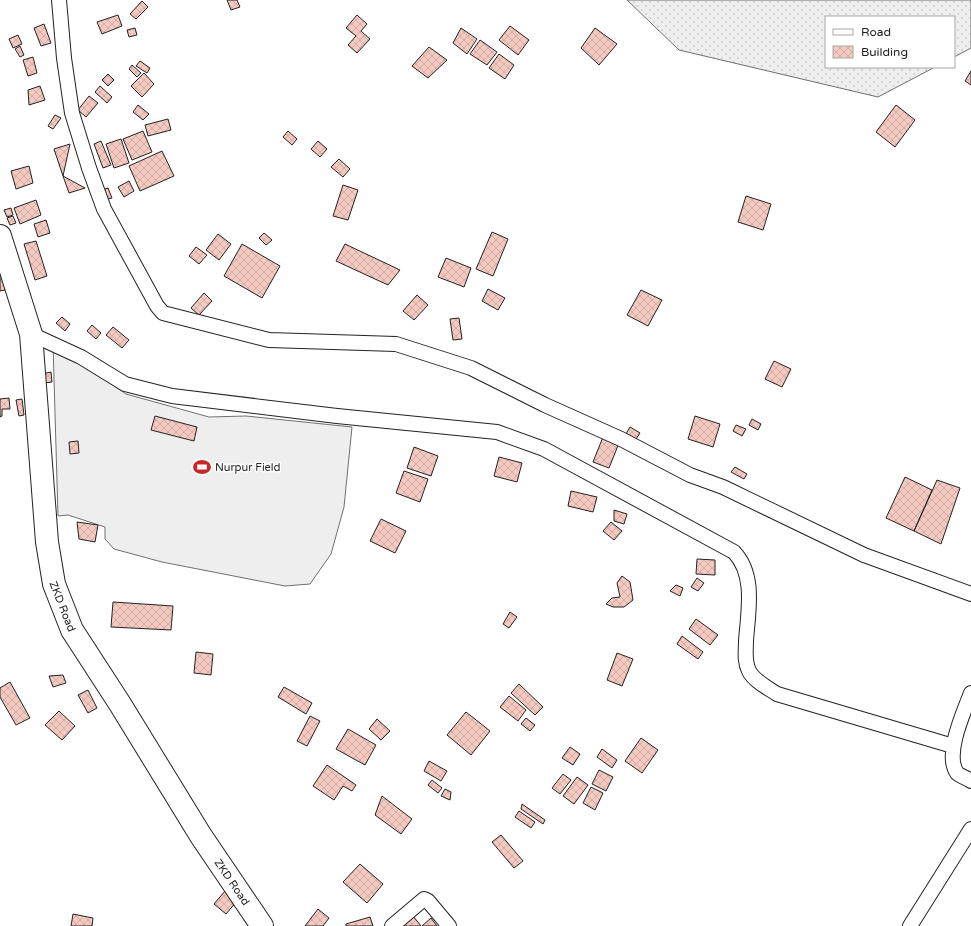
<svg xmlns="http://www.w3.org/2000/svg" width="971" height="926" viewBox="0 0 971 926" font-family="'Varela Round',sans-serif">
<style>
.grass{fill:url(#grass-dots);stroke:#6f6f6f}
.pitch{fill:#eee;stroke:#6f6f6f}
.building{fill:url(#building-cross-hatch);stroke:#222}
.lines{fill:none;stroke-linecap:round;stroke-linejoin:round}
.street-casing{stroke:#222;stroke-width:16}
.primary-casing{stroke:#222;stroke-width:24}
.street{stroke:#fff;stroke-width:14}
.primary{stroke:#fff;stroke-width:22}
.labels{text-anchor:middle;stroke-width:3;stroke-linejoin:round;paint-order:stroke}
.poi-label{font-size:11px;fill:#222;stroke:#fff;text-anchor:start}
.street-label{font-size:11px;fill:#222;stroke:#fff}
</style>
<defs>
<pattern id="grass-dots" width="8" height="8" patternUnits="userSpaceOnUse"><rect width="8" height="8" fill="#eee"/><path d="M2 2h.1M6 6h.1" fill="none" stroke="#ccc" stroke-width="1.8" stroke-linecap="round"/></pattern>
<pattern id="building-cross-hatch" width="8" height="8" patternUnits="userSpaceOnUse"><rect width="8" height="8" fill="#f3c9c0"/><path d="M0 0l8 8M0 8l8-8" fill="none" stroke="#d0aca5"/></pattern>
</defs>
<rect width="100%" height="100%" fill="#fff"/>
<!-- grass -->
<path class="grass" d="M 627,0 L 971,0 L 971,48 L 954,57 L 954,17 L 826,17 L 826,67 L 935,67 L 878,97 L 679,50 Z"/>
<!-- pitch -->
<path class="pitch" d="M 53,344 L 126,394 L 209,417 L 246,416 L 352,427 L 344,507 L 331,554 L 310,584 L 285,586 L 162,562 L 114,549 L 105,539 L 105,527 L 68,515 L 58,516 Z"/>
<!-- building -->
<path class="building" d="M 227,0 L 237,0 L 240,7 L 231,10 Z
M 142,1 L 148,7 L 136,19 L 130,14 Z
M 118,15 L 122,26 L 102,34 L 97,22 Z
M 357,15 L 367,24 L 361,31 L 370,39 L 357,53 L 348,45 L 356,36 L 346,28 Z
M 44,24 L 51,43 L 41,46 L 34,28 Z
M 510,26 L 529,40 L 518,55 L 499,40 Z
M 135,28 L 137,35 L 129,37 L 127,30 Z
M 461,28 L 477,39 L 467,54 L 453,43 Z
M 595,28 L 617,44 L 599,65 L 581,48 Z
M 18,35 L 22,44 L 13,48 L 9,39 Z
M 480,40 L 497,52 L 487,65 L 470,54 Z
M 20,46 L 24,55 L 20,57 L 15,49 Z
M 429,47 L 447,60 L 428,78 L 412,66 Z
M 499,54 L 514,65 L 505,79 L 489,68 Z
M 33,57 L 37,73 L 28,76 L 23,60 Z
M 140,61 L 150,68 L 147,73 L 136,66 Z
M 132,65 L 141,73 L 137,77 L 129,69 Z
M 971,71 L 971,85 L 965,81 Z
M 144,73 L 154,84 L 142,97 L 131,86 Z
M 108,74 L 114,80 L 108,86 L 102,80 Z
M 40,86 L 45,100 L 29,105 L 28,90 Z
M 100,86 L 112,97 L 107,103 L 95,92 Z
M 89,96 L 98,103 L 86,117 L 78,110 Z
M 138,105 L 149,114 L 143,120 L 133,112 Z
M 896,105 L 915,120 L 895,147 L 876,132 Z
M 55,115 L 61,118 L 53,129 L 48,126 Z
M 168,119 L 171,130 L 148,136 L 145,125 Z
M 143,131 L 152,152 L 132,160 L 123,139 Z
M 288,131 L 297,139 L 292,145 L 283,137 Z
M 121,139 L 129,163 L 114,168 L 106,144 Z
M 101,141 L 111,165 L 103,168 L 94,144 Z
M 318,141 L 327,149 L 320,157 L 311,149 Z
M 70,144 L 63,176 L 54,149 Z
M 162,151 L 174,176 L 140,191 L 129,166 Z
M 339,159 L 350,169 L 343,177 L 331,167 Z
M 29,166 L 33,183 L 16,189 L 11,171 Z
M 63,176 L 85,188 L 69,193 Z
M 129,181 L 134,191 L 124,197 L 118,187 Z
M 343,185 L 358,190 L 348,220 L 333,216 Z
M 108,188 L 112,198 L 103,200 L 99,191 Z
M 746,196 L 771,204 L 763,230 L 738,222 Z
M 36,200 L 41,215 L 20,224 L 14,208 Z
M 11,208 L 13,215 L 7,217 L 4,210 Z
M 13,216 L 16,223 L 10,225 L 7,218 Z
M 46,220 L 50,233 L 38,237 L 34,224 Z
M 492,232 L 508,239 L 493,276 L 476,269 Z
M 264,233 L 272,240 L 266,245 L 259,238 Z
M 218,234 L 231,244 L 219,260 L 206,250 Z
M 36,241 L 47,276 L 35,280 L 24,244 Z
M 242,244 L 280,266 L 262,298 L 224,276 Z
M 345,244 L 400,270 L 388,285 L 336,261 Z
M 196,247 L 207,255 L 199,264 L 189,256 Z
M 446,258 L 471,268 L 464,287 L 438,277 Z
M 3,269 L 5,290 L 0,291 L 0,270 Z
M 488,289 L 505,298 L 498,310 L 482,301 Z
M 641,290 L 662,300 L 648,326 L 627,315 Z
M 204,293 L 212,301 L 199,315 L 191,308 Z
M 417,295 L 428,305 L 414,320 L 403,311 Z
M 62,317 L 70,324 L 65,331 L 56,323 Z
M 459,318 L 462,339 L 453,340 L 450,319 Z
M 92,325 L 101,333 L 96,339 L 87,331 Z
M 113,327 L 129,340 L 122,348 L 106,335 Z
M 774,361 L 791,369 L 782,387 L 765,379 Z
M 51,372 L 52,382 L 44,383 L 42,374 Z
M 9,398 L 10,409 L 2,409 L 2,416 L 0,417 L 0,399 Z
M 22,399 L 24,415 L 19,416 L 16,400 Z
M 155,416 L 197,427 L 194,441 L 151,430 Z
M 695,416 L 720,424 L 713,447 L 688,439 Z
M 752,419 L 761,424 L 758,430 L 749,425 Z
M 736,425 L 746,429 L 742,436 L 733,431 Z
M 630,427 L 640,433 L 636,439 L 626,434 Z
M 603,437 L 619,443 L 609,468 L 593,462 Z
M 78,441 L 79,453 L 70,454 L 69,442 Z
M 414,447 L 438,456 L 431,476 L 407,468 Z
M 499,457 L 522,463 L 517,482 L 494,476 Z
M 735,467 L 747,474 L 744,479 L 731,472 Z
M 404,471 L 428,479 L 420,502 L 396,493 Z
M 905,477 L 932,490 L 914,531 L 886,518 Z
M 937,480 L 960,488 L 941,544 L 914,531 Z
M 571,491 L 597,497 L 593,512 L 568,506 Z
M 614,510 L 627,514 L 624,524 L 614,521 Z
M 381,519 L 406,531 L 395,553 L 370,541 Z
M 77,522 L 98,525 L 95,542 L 79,539 Z
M 611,522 L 622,531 L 614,540 L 603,531 Z
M 697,559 L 715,560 L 715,575 L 696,574 Z
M 622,576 L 630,582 L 633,600 L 624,607 L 613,607 L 606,604 L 612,598 L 620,597 L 617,583 Z
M 697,578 L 704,583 L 698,591 L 691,587 Z
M 676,585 L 683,588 L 680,596 L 670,591 Z
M 113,602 L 173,606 L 171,630 L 111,627 Z
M 510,612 L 517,617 L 509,628 L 503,624 Z
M 696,619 L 718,635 L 710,645 L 689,629 Z
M 682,636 L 703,652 L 698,659 L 677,644 Z
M 196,652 L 213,654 L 211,675 L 194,673 Z
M 617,653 L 633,659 L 622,686 L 607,680 Z
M 63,675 L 66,683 L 53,687 L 49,676 Z
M 10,682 L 30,718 L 16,725 L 0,697 L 0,688 Z
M 519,684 L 543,707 L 535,715 L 511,693 Z
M 284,687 L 312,703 L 306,714 L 278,697 Z
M 88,690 L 97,708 L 88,713 L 78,695 Z
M 509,696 L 526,710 L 518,721 L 500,707 Z
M 59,711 L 75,726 L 62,740 L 45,725 Z
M 466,712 L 490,731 L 471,755 L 447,735 Z
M 310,716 L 320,721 L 307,746 L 297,741 Z
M 526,718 L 535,725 L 530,731 L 521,724 Z
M 377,719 L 390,731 L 381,740 L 369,729 Z
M 348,729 L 376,745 L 365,765 L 336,749 Z
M 641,738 L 658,750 L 642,773 L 625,761 Z
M 570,747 L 580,754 L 573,765 L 562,758 Z
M 602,749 L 617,760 L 612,768 L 597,757 Z
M 429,761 L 447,771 L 441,781 L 424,771 Z
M 327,765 L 356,785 L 352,791 L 343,786 L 334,800 L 313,786 Z
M 599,770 L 613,777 L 606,791 L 592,784 Z
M 563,774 L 571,780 L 560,794 L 552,788 Z
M 577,777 L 588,785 L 574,804 L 563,796 Z
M 432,780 L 442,788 L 438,793 L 428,785 Z
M 591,787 L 603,793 L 595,810 L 583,803 Z
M 445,789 L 451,792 L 450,800 L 441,796 Z
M 382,796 L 412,819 L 401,834 L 375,815 Z
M 522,804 L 545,820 L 543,824 L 521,809 Z
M 519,811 L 535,822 L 531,828 L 515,817 Z
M 501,835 L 523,861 L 514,868 L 492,842 Z
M 360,864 L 383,884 L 367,903 L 343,882 Z
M 225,891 L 237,901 L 226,914 L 214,904 Z
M 318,909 L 329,918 L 323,926 L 305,926 Z
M 73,914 L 93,918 L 92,926 L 71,926 Z
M 413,916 L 421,926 L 402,926 Z
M 370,917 L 373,926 L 346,926 L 346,924 Z
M 431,918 L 437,926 L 422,926 Z"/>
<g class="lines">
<!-- street casing -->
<g class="street-casing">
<path id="street" d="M 59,0 L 64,58 L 72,113 L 89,168 L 104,209 L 157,306 L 163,313 L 269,340 L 396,344 L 471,368 L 545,405 L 621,439 L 690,475 L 723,487 L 864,555 L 971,594
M 31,334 L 81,357 L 125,384 L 172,396 L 337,416 L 497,432 L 544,449 L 734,552 C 756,575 748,612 746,641 C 746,651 744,661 749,671 C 754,681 768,688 777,694 L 953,746
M 971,693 C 964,712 944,754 957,773 C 960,776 967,778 971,781
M 392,926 L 424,899 L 428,901 L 449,926
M 910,926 L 971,829"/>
</g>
<!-- primary casing -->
<g class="primary-casing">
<g id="primary">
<path id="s1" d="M 0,236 L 31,334 L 47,542 L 54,584 L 72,630 L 120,704 L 201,836 L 262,926"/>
</g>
</g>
<!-- street -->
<use href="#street" class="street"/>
<!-- primary -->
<use href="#primary" class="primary"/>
</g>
<!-- icons -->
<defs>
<g id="stadium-bare" transform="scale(1.38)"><path d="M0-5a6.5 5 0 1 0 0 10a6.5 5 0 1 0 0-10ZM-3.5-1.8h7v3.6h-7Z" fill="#c62828" stroke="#fff" stroke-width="2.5" paint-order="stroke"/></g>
</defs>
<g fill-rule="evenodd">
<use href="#stadium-bare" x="202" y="467"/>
</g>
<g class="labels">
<!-- poi labels -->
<g class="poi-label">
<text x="215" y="471">Nurpur Field</text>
</g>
<!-- street labels -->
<g class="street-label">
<text dy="4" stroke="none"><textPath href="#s1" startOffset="378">ZKD Road</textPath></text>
<text dy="4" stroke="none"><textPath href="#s1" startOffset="702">ZKD Road</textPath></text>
</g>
</g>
<!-- legend -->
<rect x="825" y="16" width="130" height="52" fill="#ffffff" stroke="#a7a7a7"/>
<rect x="833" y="29" width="20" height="6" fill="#ffffff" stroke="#a7a7a7"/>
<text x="861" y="36" font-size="12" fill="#222222">Road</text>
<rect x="833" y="46" width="20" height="12" fill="url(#building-cross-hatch)" stroke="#a7a7a7"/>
<text x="861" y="56" font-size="12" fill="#222222">Building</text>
</svg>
